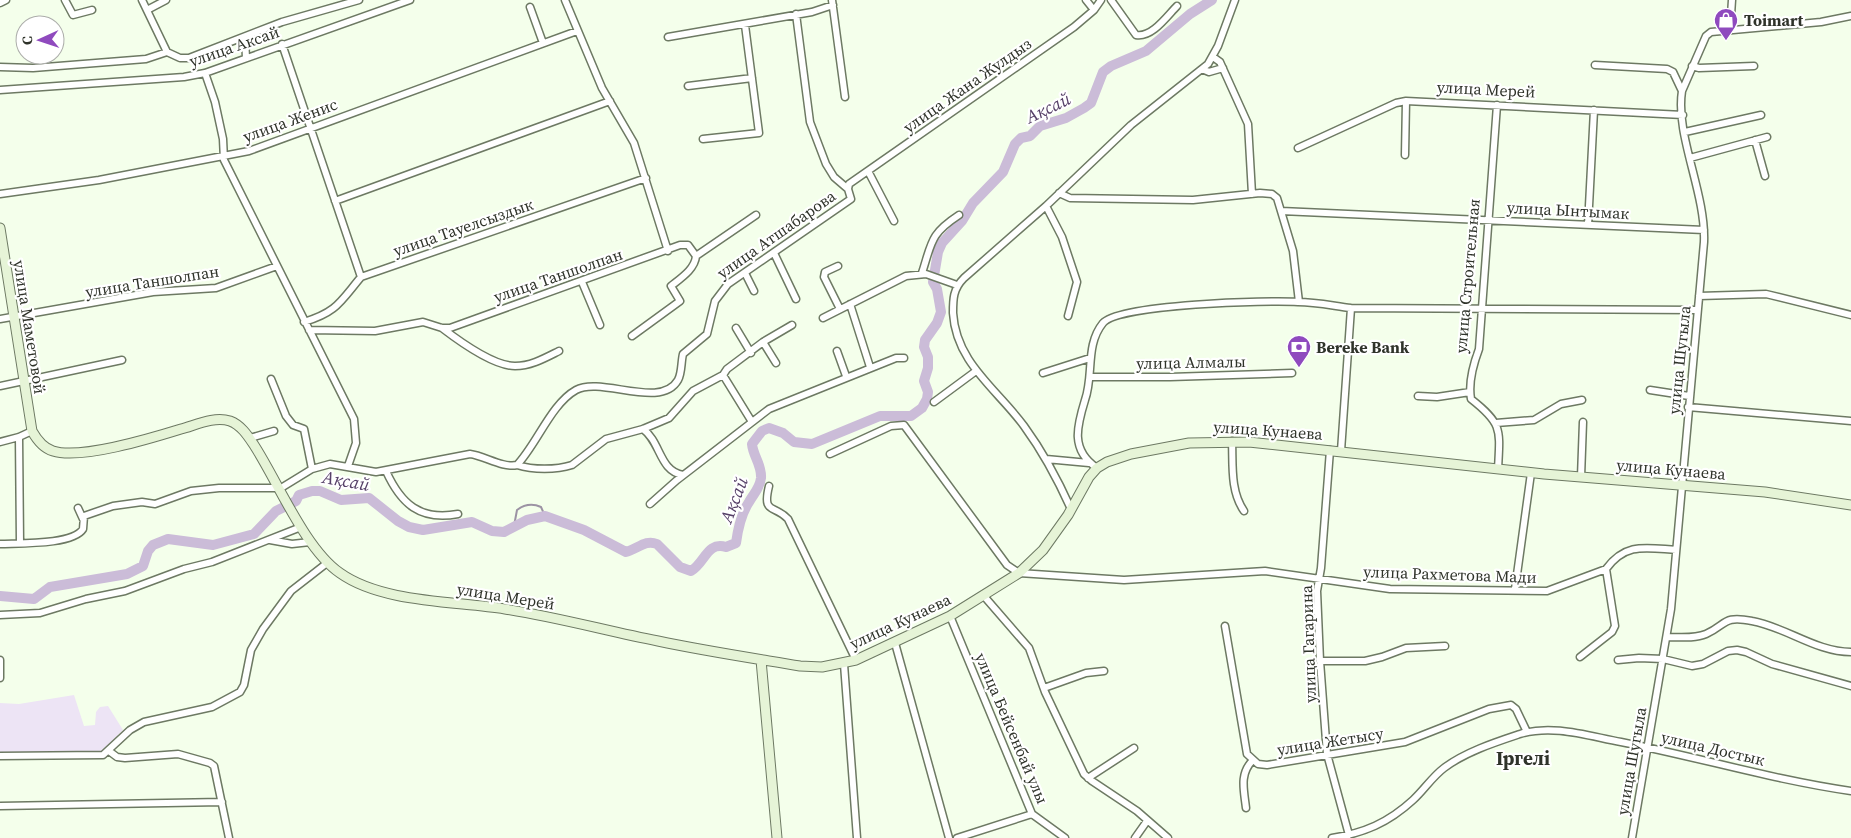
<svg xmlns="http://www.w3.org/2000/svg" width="1851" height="838" viewBox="0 0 1851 838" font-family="'Source Serif 4',serif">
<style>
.green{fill:#ede4f5}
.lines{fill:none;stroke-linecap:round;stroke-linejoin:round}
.stream{stroke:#9c93a4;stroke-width:2}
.river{stroke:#cbbcd8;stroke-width:10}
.street-casing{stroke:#6d7963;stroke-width:9}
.secondary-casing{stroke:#6d7963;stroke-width:11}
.street{stroke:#fff;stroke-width:6}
.secondary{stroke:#e6f4d7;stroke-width:9}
.labels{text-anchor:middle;stroke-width:4.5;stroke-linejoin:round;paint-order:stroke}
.poi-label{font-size:16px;font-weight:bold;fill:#2f332a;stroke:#fff;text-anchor:start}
.street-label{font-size:16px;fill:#2f332a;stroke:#fff}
.water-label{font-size:18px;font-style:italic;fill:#564068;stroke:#fff}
.quarter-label{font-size:19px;font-weight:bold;fill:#2f332a;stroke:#fff}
</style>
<rect width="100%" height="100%" fill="#f4ffeb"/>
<!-- green -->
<path class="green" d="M 74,695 L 84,726 L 95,725 L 96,712 L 100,707 L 108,706 L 123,730 L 102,751 L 90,753 L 0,753 L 0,703 L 19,704 Z"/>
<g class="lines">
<!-- stream -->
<path class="stream" d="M 514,526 L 517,510 C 525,504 532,503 541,507 L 545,516"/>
<!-- river -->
<path class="river" d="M 0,596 L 34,599 L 50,587 L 127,574 L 143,566 L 148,551 L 153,545 L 168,539 L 213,545 L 254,534 L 276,511 L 296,501 L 299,495 L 312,491 L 320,491 L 341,500 L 369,498 L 398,521 L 409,527 L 423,530 L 472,522 L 492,531 L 504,532 L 527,520 L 545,516 L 584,530 L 626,552 C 638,549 645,539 657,544 L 680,567 L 691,571 C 705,563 707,541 726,547 L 736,543 C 738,528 741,514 749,502 C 754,493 760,488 761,478 C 762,465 753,456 752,444 L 762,431 L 769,428 L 783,433 L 794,442 L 812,444 L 880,416 L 911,416 L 922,408 L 927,399 L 928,392 L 924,381 L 928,368 L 928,357 L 924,347 L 925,340 L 937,323 L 941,312 L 937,289 L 933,282 L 938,252 L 942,243 L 962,221 L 973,203 L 1003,172 L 1015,144 L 1021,138 L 1030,136 L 1040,126 L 1066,118 L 1084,108 L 1091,103 L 1103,72 L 1111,66 L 1146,51 L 1190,14 L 1212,0"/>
<!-- street casing -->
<g class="street-casing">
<path id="street" d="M 65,0 L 73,15 L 92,10
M 142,0 L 167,52
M 565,0 L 602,88 L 634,143 L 668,251
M 832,0 L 845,97
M 1086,0 L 1094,10
M 1111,0 L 1136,35 C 1152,38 1167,16 1177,6
M 0,3 L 6,0
M 530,7 L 543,43
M 147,10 L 166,0
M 1730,30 L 1732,0
M 668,37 L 812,12 L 833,5
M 245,38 L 246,58
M 282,44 L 361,277
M 1213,57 L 1220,62 L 1248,124 L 1252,194
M 1595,65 L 1667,69 L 1673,72 L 1682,91
M 1692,66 L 1699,68 L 1754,66
M 0,67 L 33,68 L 146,59 L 167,52 L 180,58 L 189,58 L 282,22 L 359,0
M 1202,69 L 1209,72 L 1223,68
M 205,73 L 215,102 L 223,139 L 224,160 L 354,419 L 356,443 L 348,466
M 688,86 L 752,78
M 0,90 L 184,77 L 205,73 L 410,0
M 1497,105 L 1479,349 C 1473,365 1468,382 1471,399 C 1503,424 1500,430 1498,469
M 1685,132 L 1761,115
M 703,139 L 759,133 L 745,25
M 1755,140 L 1765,176
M 1298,148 L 1396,103 L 1406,101 L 1683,115
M 1405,155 L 1406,101
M 1690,158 L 1767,137
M 868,171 L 894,221
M 848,189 L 849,184 L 1074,27 L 1094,10 L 1101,0
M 1059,193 L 1070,198 L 1193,200 L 1260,193 L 1272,194 L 1277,198 L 1293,251 L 1299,302
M 0,194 L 99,180 L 249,151 L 577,31
M 335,201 L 610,101
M 1046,206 L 1062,237 L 1077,282 L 1068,316
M 1281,211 L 1704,230
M 1588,225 L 1594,110
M 774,253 L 796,299
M 696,256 L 756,215
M 838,266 L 825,272 L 824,277 L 840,309
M 745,273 L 754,291
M 922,273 C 932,242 930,234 959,215
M 582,282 L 600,325
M 1699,296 L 1766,294 L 1851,315
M 850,304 L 870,367
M 823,318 L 906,276 L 926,274 L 957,285
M 0,319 L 153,292 L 216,288 L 277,266
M 304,322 C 337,312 340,302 361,277 L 646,178
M 442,328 C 459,341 493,366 515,366 C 531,366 545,358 559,351
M 736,328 L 751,353
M 309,330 L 375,331 L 423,322 L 442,328 L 450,328 L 680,245 L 688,245 L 696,256 C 695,269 681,278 671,286 L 680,301 L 632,336
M 763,342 L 776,363
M 837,351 L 846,376
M 1043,373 L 1090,358
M 723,375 L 752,422
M 1090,377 L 1170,377 L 1292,373
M 271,379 L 286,416 L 293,425 L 304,429 L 312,469
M 0,386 L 122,360
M 1650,390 L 1689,396
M 1418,396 L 1437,397 L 1470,392
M 934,402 L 976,371
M 1688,407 L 1851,421
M 1496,423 L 1534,420 L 1561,404 L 1582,400
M 643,429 C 661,442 659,471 683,475
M 19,437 L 20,543
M 250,438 L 274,431
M 1232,441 C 1233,464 1230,491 1244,511
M 0,442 L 19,437 L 32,431
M 1330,450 L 1321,568 L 1317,591 L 1320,661 L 1327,754 L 1349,835
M 1341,451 L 1351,308
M 830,454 L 891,426 L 904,425 L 1007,565 L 1019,573 L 1124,580 L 1265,571 L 1390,589 L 1547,591 L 1606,569
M 1046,459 L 1089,463
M 517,465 C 533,470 556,470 572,465 L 606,439 L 643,429 L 669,418 L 693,391 L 723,375 L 727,369 L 763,342 L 792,325
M 1097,468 C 1070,450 1077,426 1085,400 C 1094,375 1085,345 1103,323 C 1119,304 1269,300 1298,302 C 1316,302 1334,306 1351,308 L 1697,310
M 386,471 C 401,504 420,521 458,514
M 1581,477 L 1583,422
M 769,486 C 762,515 774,504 788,519 L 856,660
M 650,504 L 677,480 L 769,409 L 896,358 L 904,358
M 78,508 L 83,519
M 1071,509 C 1058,480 1043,452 1024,426 C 997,389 956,363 953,313 C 953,299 953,289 964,278 L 1046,206 L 1131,125 L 1208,64 L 1218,46 L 1235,0
M 270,540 L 292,544 L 310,542
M 0,544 C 19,543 73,545 83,529 L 84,516 L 113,506 L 142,502 L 155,504 L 191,491 L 219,488 L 281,488 L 312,469 L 330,464 L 376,472 L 470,454 C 485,456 502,468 517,465 C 537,444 551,404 576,390 C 601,376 661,410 678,380 C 682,373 681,362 683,354 L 707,334 L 715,301 L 728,284 L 851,199 L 848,189 L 834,177 L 826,164 L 810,122 L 796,14
M 1515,589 L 1531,473
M 983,595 L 1029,648 L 1045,692 L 1084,774 L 1092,781 L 1137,811 L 1168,838
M 0,615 L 40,613 L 86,599 L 125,591 L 184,569 L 212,562 L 301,527
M 950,616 L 1032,814 L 1065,838
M 1225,626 L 1247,754 L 1258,764 L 1267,765 L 1405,742 L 1489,709 L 1511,705 L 1516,709 L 1527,732
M 1667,637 C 1679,637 1694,639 1706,634 C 1727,625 1722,615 1752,621 C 1786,627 1816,652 1851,652
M 895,643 L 949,838
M 1580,657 L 1612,632 L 1615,626 L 1606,569 C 1626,542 1646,548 1676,550
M 0,660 L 0,678
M 1618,660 L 1639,658 L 1663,659 L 1692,666 L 1703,664 L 1728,651 L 1737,650 L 1746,652 L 1772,664 L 1851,686
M 1320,661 L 1365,661 L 1382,657 L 1406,648 L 1445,646
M 844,664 L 857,838
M 1044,688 L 1086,673 L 1104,671
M 109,751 L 117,757 L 125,758 L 178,754 L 210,763 L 214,766 L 229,838
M 0,756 L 103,755 L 130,730 L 144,722 L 212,707 L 240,692 L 244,685 L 251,650 L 263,629 L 291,591 L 327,563
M 1088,778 L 1134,748
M 0,806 L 222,802
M 1246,808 C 1244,790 1239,774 1253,760
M 957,838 L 1032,814
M 1135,838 L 1147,821
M 1332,838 C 1364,833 1388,823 1413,800 C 1424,790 1432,777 1444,768 C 1465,752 1496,742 1520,734 C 1553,724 1588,736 1621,742 C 1698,757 1774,780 1851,791
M 1632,838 L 1671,609 L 1704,242 C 1706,193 1675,135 1682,91 L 1706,36 L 1711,32 L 1821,22 L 1851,16"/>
</g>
<!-- secondary casing -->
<g class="secondary-casing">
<path id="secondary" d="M 0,228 L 32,431 C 37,440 43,448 53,451 C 81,460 152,438 181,429 C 196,425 214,416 230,421 C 241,425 248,436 254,445 C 278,482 305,549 340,573 C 382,603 455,601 505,609 C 557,617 607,631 658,641 C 705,651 752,658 800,666 L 822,667 L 856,660 L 950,616 L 1019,573 L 1043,550 L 1068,515 L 1089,477 L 1097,468 L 1107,462 L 1131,454 L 1189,443 L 1249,442 L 1544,474 L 1765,492 L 1851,505
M 761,660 L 777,838"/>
</g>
<!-- street -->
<use href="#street" class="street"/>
<!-- secondary -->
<use href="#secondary" class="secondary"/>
</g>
<!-- icons -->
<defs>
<g id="shop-pin" transform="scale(1.25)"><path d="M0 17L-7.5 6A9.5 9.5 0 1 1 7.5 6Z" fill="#8f4abe" stroke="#fff"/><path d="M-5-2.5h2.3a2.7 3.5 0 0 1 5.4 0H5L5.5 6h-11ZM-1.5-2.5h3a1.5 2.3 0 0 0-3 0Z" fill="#fff"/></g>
<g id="bank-pin" transform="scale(1.25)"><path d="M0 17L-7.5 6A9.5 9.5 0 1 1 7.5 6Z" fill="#8f4abe" stroke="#fff"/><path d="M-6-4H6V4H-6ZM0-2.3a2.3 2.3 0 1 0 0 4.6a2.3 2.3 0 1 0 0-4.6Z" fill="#fff"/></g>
</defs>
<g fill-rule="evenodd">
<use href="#shop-pin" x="1726" y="20"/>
<use href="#bank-pin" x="1299" y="347"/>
</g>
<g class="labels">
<!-- poi labels -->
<g class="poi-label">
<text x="1744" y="26">Toimart</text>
<text x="1316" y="353">Bereke Bank</text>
</g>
<!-- street labels -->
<g class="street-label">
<text transform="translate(234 46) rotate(-19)" y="6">улица Аксай</text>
<text transform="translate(967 85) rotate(-35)" y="6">улица Жана Жулдыз</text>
<text transform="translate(1486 89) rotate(3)" y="6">улица Мерей</text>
<text transform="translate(290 120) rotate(-20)" y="6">улица Женис</text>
<text transform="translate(1568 210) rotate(3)" y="6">улица Ынтымак</text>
<text transform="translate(463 227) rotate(-19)" y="6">улица Тауелсыздык</text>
<text transform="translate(776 234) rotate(-35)" y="6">улица Атшабарова</text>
<text transform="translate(558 275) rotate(-19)" y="6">улица Таншолпан</text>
<text transform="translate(1467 276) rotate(-85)" y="6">улица Строительная</text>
<text transform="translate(152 281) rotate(-9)" y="6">улица Таншолпан</text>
<text transform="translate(30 327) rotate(81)" y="6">улица Маметовой</text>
<text transform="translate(1679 360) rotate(-84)" y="6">улица Шугыла</text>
<text transform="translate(1191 362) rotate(-1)" y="6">улица Алмалы</text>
<text transform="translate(1268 430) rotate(4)" y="6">улица Кунаева</text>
<text transform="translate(1671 469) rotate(5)" y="6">улица Кунаева</text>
<text transform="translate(1450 574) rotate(2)" y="6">улица Рахметова Мади</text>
<text transform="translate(506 596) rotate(9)" y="6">улица Мерей</text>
<text transform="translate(900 621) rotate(-25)" y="6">улица Кунаева</text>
<text transform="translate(1308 644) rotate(-92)" y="6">улица Гагарина</text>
<text transform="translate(1012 728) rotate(67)" y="6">улица Бейсенбай улы</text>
<text transform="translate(1330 741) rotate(-9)" y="6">улица Жетысу</text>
<text transform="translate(1713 748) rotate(13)" y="6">улица Достык</text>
<text transform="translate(1631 761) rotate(-80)" y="6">улица Шугыла</text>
</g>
<!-- water labels -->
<g class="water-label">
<text transform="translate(1048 108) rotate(-26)" y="6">Ақсай</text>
<text transform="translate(346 481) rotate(10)" y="6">Ақсай</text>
<text transform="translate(734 500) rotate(-69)" y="6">Ақсай</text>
</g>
<!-- quarter labels -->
<g class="quarter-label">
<text x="1523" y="765">Іргелі</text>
</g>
</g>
<!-- north arrow -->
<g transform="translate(40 40) rotate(267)"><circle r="24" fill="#ffffff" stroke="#acadaa"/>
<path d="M0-4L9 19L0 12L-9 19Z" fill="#8f4abe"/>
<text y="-8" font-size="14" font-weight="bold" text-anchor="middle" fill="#2f332a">С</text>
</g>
</svg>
